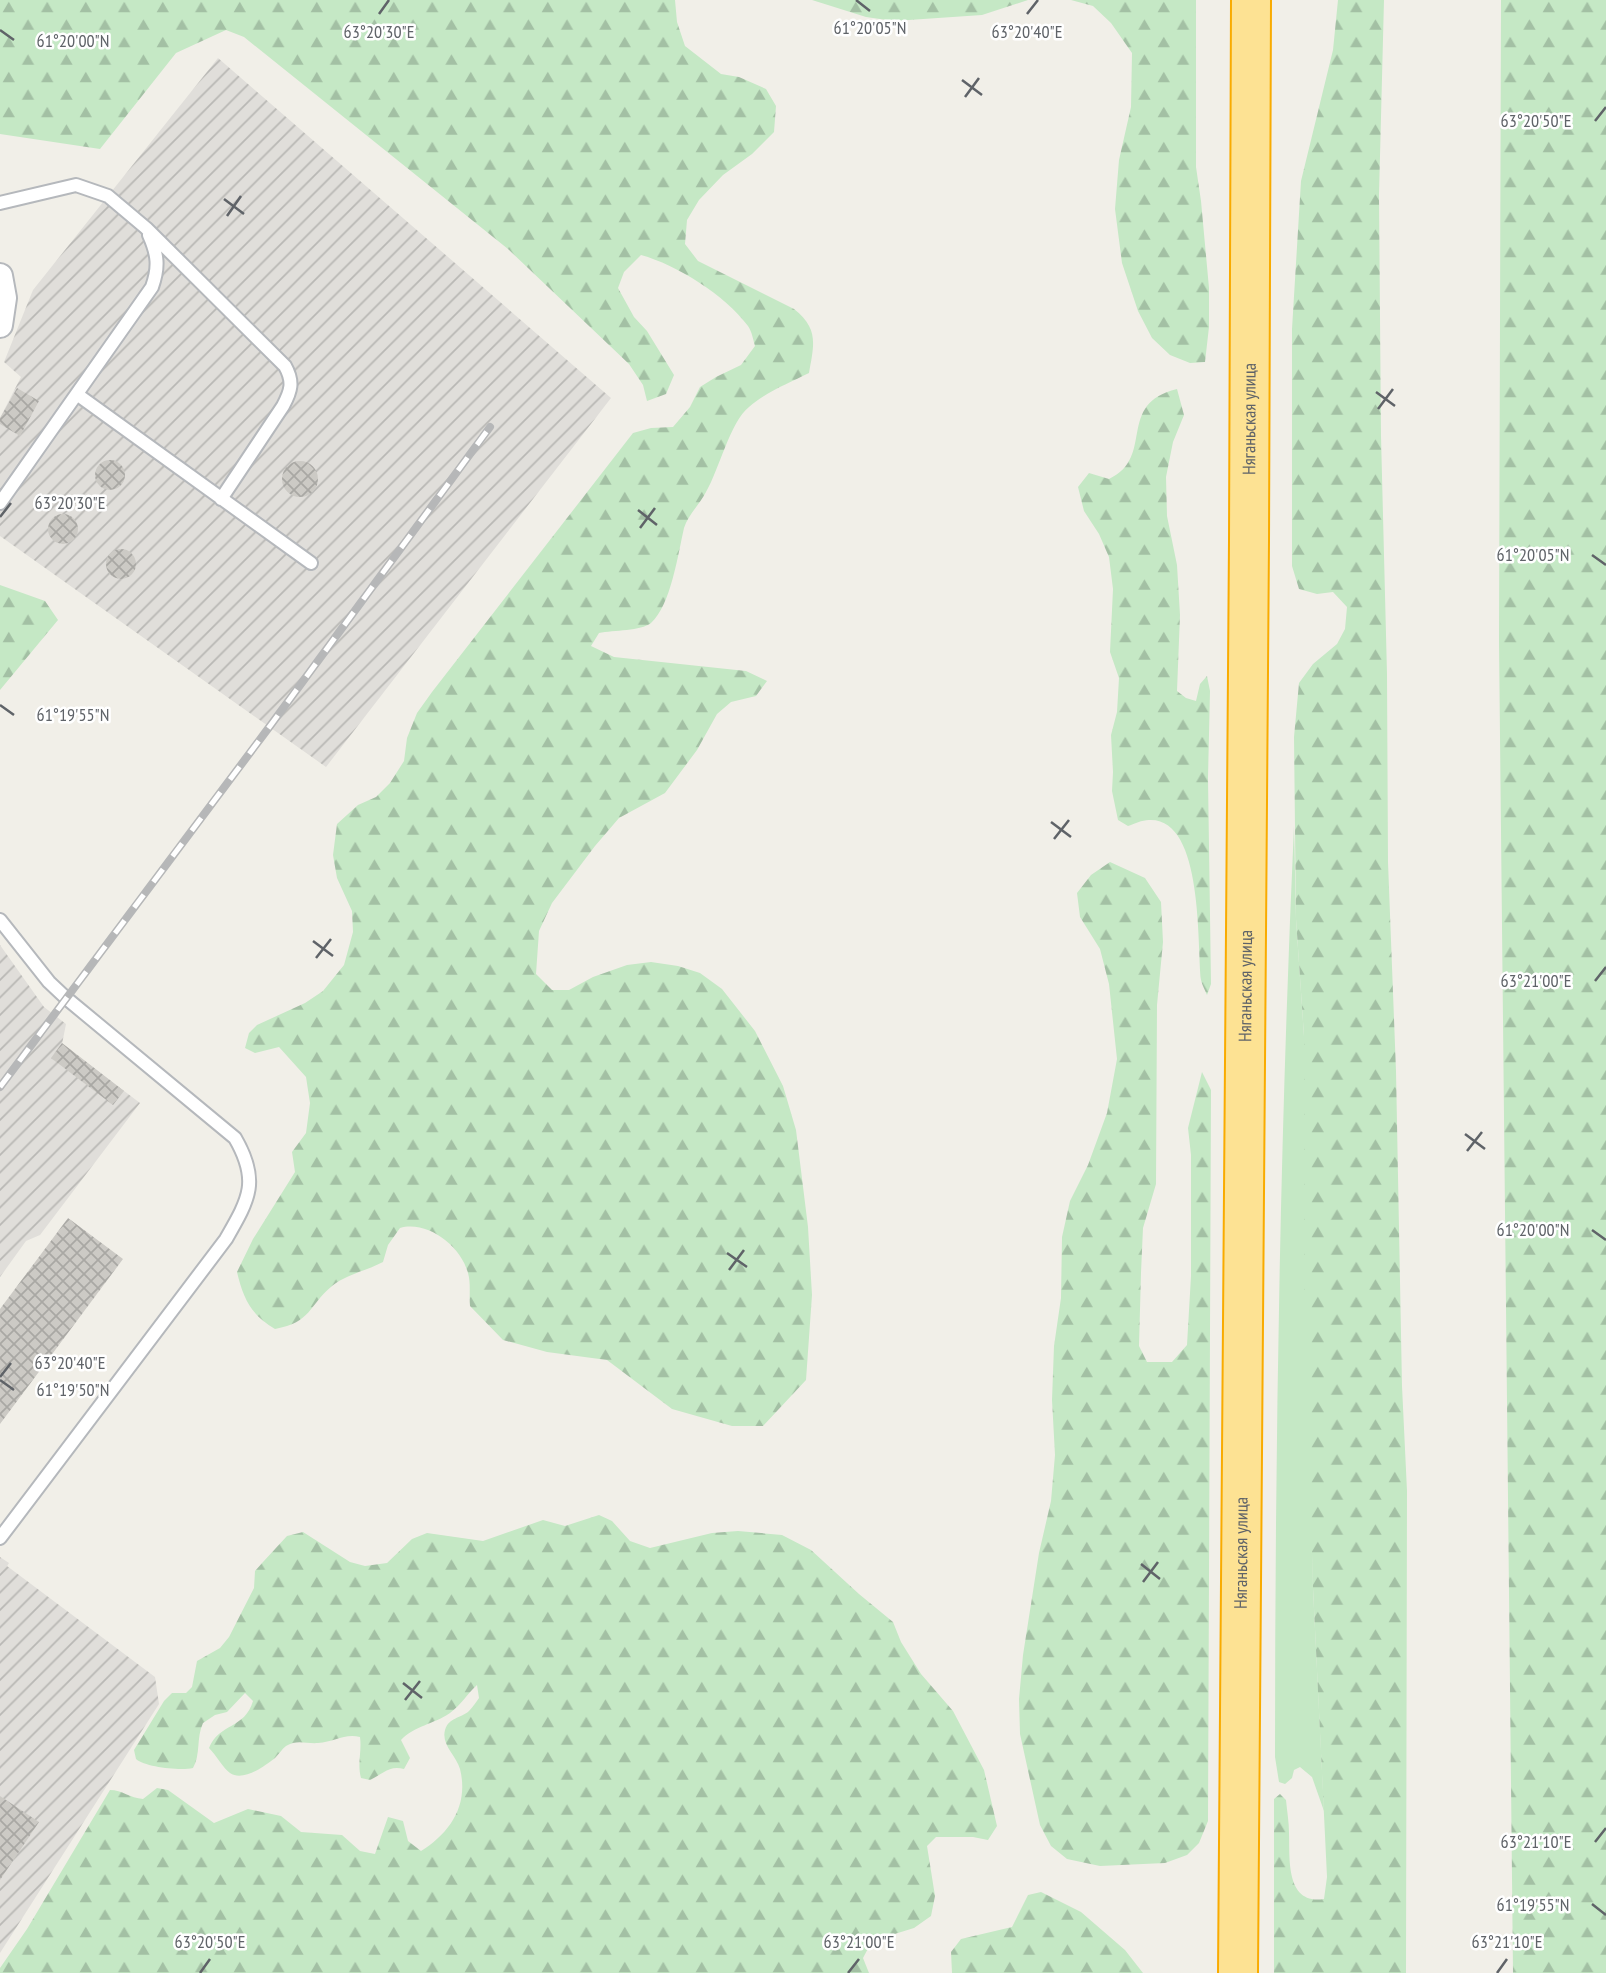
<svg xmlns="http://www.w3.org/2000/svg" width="1606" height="1973" viewBox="0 0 1606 1973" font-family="'PT Sans Narrow',sans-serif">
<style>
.industrial{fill:url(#industrial-furrows)}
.grass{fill:#c5e8c5}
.forest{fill:url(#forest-firs)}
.building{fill:url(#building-cross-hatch)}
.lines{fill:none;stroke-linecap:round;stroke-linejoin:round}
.lane-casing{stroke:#b5b8bc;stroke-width:16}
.street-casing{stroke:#b5b8bc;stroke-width:28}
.highway-casing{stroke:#f9ab00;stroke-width:42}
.lane{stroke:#fff;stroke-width:12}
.street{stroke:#fff;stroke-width:24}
.highway{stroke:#fde293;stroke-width:38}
.rail-casing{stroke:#b6b7b8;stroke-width:8}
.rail{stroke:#fff;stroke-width:5;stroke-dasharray:16;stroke-linecap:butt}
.ticks{fill:none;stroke:#5f6368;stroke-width:2.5}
.labels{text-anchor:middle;stroke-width:5;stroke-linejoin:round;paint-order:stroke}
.street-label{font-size:18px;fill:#5f6368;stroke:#fff}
.ticks-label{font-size:18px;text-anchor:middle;fill:#5f6368;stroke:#fff;stroke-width:5;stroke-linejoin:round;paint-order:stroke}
</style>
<defs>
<pattern id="industrial-furrows" width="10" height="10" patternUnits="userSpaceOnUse" patternTransform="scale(1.75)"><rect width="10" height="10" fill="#e0deda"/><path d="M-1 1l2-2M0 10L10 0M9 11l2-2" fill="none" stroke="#b9b8b5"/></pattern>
<pattern id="forest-firs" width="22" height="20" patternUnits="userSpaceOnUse" patternTransform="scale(1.75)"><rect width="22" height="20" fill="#c5e8c5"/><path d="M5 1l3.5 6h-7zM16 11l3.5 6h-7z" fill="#a3c0a4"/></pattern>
<pattern id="building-cross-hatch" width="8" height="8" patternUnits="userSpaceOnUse" patternTransform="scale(1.75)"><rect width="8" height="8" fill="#cccac5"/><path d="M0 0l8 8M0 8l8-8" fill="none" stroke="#a9a8a4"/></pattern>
</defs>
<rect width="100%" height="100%" fill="#f1efe8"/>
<!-- industrial -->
<path class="industrial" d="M 218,58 L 611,398 L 326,767 L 0,536 L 0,418 L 21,377 L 4,362 L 33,290 Z
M 0,945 L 44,1007 L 66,1024 L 62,1044 L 140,1103 L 40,1235 L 26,1241 L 0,1277 Z
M 0,1557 L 9,1563 L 7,1566 L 155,1677 L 159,1704 L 0,1953 Z"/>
<!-- grass -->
<path class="grass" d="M 1294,826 L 1296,919 L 1304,1036 L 1313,1588 L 1324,1811 L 1312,1777 L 1300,1767 L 1294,1770 L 1292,1778 L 1285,1784 L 1279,1782 L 1275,1757 C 1275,1447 1280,1136 1294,826 Z"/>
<!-- forest -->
<path class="forest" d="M 0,0 L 675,0 L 677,22 L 685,46 L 721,74 L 739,77 L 766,89 L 776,106 L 774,132 L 752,154 L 723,175 L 699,200 L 687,220 L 685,244 L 698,261 L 794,309 C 819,329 814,344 809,373 C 789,383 766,392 749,407 C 730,422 719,470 706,492 C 700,504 688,515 684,528 C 678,554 671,605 651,623 C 641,631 614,630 599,633 L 591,646 L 614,657 L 746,671 L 767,681 L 756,696 L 731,702 L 717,714 L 697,750 L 665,793 L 619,818 L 595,846 L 552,903 L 539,931 L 536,974 L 552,990 L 569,990 L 593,977 L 627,965 L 651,962 L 678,966 L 700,973 L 722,989 L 755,1031 L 783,1086 L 796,1130 L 808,1227 L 812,1295 L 806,1380 L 763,1426 L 732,1426 L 672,1409 L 607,1360 L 547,1352 L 503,1340 L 470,1306 C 469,1296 471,1283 468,1273 C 461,1246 427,1220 400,1228 L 388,1245 L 383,1262 C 366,1271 347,1274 332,1286 C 308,1306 312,1322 275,1329 C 251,1315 243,1298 237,1272 L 253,1239 L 295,1172 L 292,1152 L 306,1133 L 310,1103 L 306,1077 L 279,1047 L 255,1053 L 245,1048 L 249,1033 L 257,1025 L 305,1003 L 323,991 L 344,965 L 353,932 L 352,911 L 337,878 L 333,855 L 337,824 L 358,805 L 376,797 L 390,783 L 404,761 L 407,738 L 417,713 L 432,692 L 633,433 L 651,428 L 673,427 L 690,407 L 700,387 L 716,377 L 741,365 L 755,346 C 753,339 752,332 748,326 C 725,295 677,265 641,255 L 624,272 L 618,288 L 634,317 L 647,331 L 674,375 L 666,394 L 647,401 L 643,385 L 629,364 L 508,249 L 244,37 L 226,30 L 176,53 L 100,149 L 0,134 Z
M 812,0 L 1028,0 L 982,15 L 894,21 L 866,17 Z
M 1071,0 L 1196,0 L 1196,167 L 1201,201 L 1209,288 L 1209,327 L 1205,362 L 1190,363 L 1170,355 L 1152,338 L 1138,311 L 1122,263 L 1115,209 L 1119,160 L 1131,107 L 1132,53 L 1111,23 L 1093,6 Z
M 1338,0 L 1384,0 L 1379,195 L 1381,436 L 1387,674 L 1388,862 L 1396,1071 L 1402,1386 L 1407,1491 L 1406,1973 L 1274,1973 L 1274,1799 L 1280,1794 L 1286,1800 C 1287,1811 1289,1822 1289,1833 C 1290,1858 1285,1905 1324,1899 L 1327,1877 L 1313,1588 L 1304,1281 L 1304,1036 L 1296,919 L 1294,737 L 1299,683 L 1313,664 L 1337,644 L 1345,629 L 1347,607 L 1333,592 L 1317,594 L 1299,589 L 1292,566 L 1292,329 L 1301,181 L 1333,50 Z
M 1501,0 L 1606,0 L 1606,1973 L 1513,1973 L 1499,641 Z
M 1177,389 L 1184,415 L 1173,442 L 1166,477 L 1167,516 L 1177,565 L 1180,615 L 1177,691 L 1186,698 L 1196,701 L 1200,684 L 1207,676 L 1210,691 L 1208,778 L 1211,984 L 1207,995 C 1205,990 1202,985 1201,980 C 1197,946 1204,817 1149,820 C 1142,820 1134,824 1128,826 L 1118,820 L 1112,791 L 1113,772 L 1111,735 L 1117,712 L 1119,678 L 1110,652 L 1113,589 L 1109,557 L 1099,534 L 1084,511 L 1078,487 L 1089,473 L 1109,479 C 1156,457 1115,404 1177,389 Z
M 0,585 L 45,601 L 58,620 L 0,690 Z
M 1110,862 L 1145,878 L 1161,902 L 1163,942 L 1157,1005 L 1156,1184 L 1143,1228 L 1141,1273 L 1139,1346 L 1147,1362 L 1172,1362 L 1187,1345 L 1191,1276 L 1191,1155 L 1188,1128 L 1202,1072 L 1211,1090 L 1208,1821 L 1199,1843 L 1187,1855 L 1165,1863 L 1100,1866 L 1067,1859 L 1051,1846 L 1040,1825 L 1020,1734 L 1019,1699 L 1023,1655 L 1039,1553 L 1051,1501 L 1055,1455 L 1052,1400 L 1054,1346 L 1061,1298 L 1062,1237 L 1070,1201 L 1088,1165 L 1107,1113 L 1117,1059 L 1109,984 L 1100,949 L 1080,917 L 1077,893 L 1091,875 Z
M 599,1515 L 612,1521 L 630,1541 L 650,1548 L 712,1533 L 738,1531 L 782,1535 L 811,1550 L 859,1594 L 893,1622 L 901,1642 L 921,1674 L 953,1711 L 984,1770 L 997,1826 L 988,1840 L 973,1837 L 936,1837 L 927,1846 L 935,1896 L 931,1916 L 914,1928 L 872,1941 L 863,1958 L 869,1973 L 0,1973 L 0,1968 L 27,1929 L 110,1790 C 122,1790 130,1798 143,1799 L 157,1788 L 168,1790 L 214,1823 L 248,1809 L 281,1816 L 301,1832 L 342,1835 L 360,1851 L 375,1854 L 388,1817 L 403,1821 L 408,1841 L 421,1851 C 450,1833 469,1805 460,1769 C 456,1755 441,1745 445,1730 C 449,1717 460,1719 469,1711 C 473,1707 476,1702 479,1698 L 477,1685 C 467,1694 461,1705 450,1713 C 434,1724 414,1726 401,1740 L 410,1758 L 404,1769 C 389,1765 383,1774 370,1780 L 361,1778 C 357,1763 362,1752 360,1737 C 345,1733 334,1742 318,1743 C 306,1744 297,1739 286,1746 C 282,1749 279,1754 275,1758 C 265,1766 243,1782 230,1773 C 224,1769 216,1755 209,1748 C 219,1723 245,1729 253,1701 L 245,1693 L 227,1712 L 215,1715 L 203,1723 C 196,1738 201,1754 193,1768 C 180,1771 145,1767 136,1759 L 134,1750 L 164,1701 L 172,1693 L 186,1693 L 192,1687 L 197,1661 L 220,1648 L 229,1637 L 254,1588 L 255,1571 L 263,1562 L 287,1536 L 303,1532 L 350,1562 L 365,1566 L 387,1563 L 412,1539 L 427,1533 L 483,1541 L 543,1520 L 565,1526 Z
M 1041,1892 L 1081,1912 L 1125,1950 L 1143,1973 L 952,1973 L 951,1952 L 961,1939 L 1012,1927 L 1028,1895 Z"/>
<!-- building -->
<path class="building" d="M 17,388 L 39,401 L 20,436 L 0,424 L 0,418 Z
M95 475a15 15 0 1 1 30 0a15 15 0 1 1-30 0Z
M282 479a18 18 0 1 1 36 0a18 18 0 1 1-36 0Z
M48 529a15 15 0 1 1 30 0a15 15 0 1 1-30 0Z
M106 564a15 15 0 1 1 30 0a15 15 0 1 1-30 0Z
M 62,1043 L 124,1091 L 113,1105 L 51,1058 Z
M 68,1218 L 123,1259 L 0,1424 L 0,1309 Z
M 0,1796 L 39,1822 L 0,1880 Z"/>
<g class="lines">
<!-- lane casing -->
<g class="lane-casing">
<path id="lane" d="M 0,203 L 76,185 L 108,196 L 146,228 L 285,366 C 294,382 291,391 283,406 L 221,499
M 78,395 L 311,563
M 0,503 L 152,287 C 159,267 158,255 149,235
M 0,920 L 49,982 L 66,998 L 235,1138 C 260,1181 249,1199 226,1239 L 0,1538"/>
</g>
<!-- street casing -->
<g class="street-casing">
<path id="street" d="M 0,276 L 4,298 L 0,325"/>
</g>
<!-- highway casing -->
<g class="highway-casing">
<g id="highway">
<path id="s1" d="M 1238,1973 L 1249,541 L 1251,0"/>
</g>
</g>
<!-- lane -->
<use href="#lane" class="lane"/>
<!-- street -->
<use href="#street" class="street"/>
<!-- highway -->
<use href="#highway" class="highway"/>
<!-- rail casing -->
<g class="rail-casing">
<path id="rail" d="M 0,1087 L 270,726 L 490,427"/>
</g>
<!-- rail -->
<use href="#rail" class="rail"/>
</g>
<!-- ticks -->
<path class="ticks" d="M 856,0 L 870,11M 379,14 L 389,0M 1027,14 L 1038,0M 0,30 L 14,40M 962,80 L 982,95M 965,97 L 979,78M 1595,121 L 1606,107M 224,199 L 244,214M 227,216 L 241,196M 1376,392 L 1395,406M 1378,409 L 1393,389M 638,510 L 657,525M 0,517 L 11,503M 640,528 L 655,508M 1592,555 L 1606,565M 0,705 L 14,715M 1051,822 L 1071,837M 1054,839 L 1069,820M 313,941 L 333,956M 316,958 L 331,939M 1595,981 L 1606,967M 1465,1134 L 1485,1149M 1467,1151 L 1482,1132M 1592,1230 L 1606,1240M 727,1253 L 747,1267M 729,1270 L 744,1250M 0,1377 L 11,1363M 0,1380 L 14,1390M 1141,1564 L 1160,1579M 1143,1582 L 1158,1562M 403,1683 L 422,1698M 405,1700 L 420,1681M 1595,1842 L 1606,1828M 1592,1904 L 1606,1915M 200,1973 L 210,1959M 848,1973 L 859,1959M 1497,1973 L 1507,1959"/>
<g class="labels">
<!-- street labels -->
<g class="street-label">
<text dy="6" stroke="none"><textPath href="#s1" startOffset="1554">Няганьская улица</textPath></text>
<text dy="6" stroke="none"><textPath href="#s1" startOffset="987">Няганьская улица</textPath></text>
<text dy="6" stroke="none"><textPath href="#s1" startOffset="420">Няганьская улица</textPath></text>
</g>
</g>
<g class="ticks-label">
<text x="870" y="34">61°20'05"N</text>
<text x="379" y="38">63°20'30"E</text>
<text x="1027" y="38">63°20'40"E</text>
<text x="73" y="47">61°20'00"N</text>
<text x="1536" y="127">63°20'50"E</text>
<text x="70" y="509">63°20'30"E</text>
<text x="1533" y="561">61°20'05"N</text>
<text x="73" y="721">61°19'55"N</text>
<text x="1536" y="987">63°21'00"E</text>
<text x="1533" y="1236">61°20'00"N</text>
<text x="70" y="1369">63°20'40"E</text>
<text x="73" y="1396">61°19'50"N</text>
<text x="1536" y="1848">63°21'10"E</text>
<text x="1533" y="1911">61°19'55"N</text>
<text x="210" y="1948">63°20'50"E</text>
<text x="859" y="1948">63°21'00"E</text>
<text x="1507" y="1948">63°21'10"E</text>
</g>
</svg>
